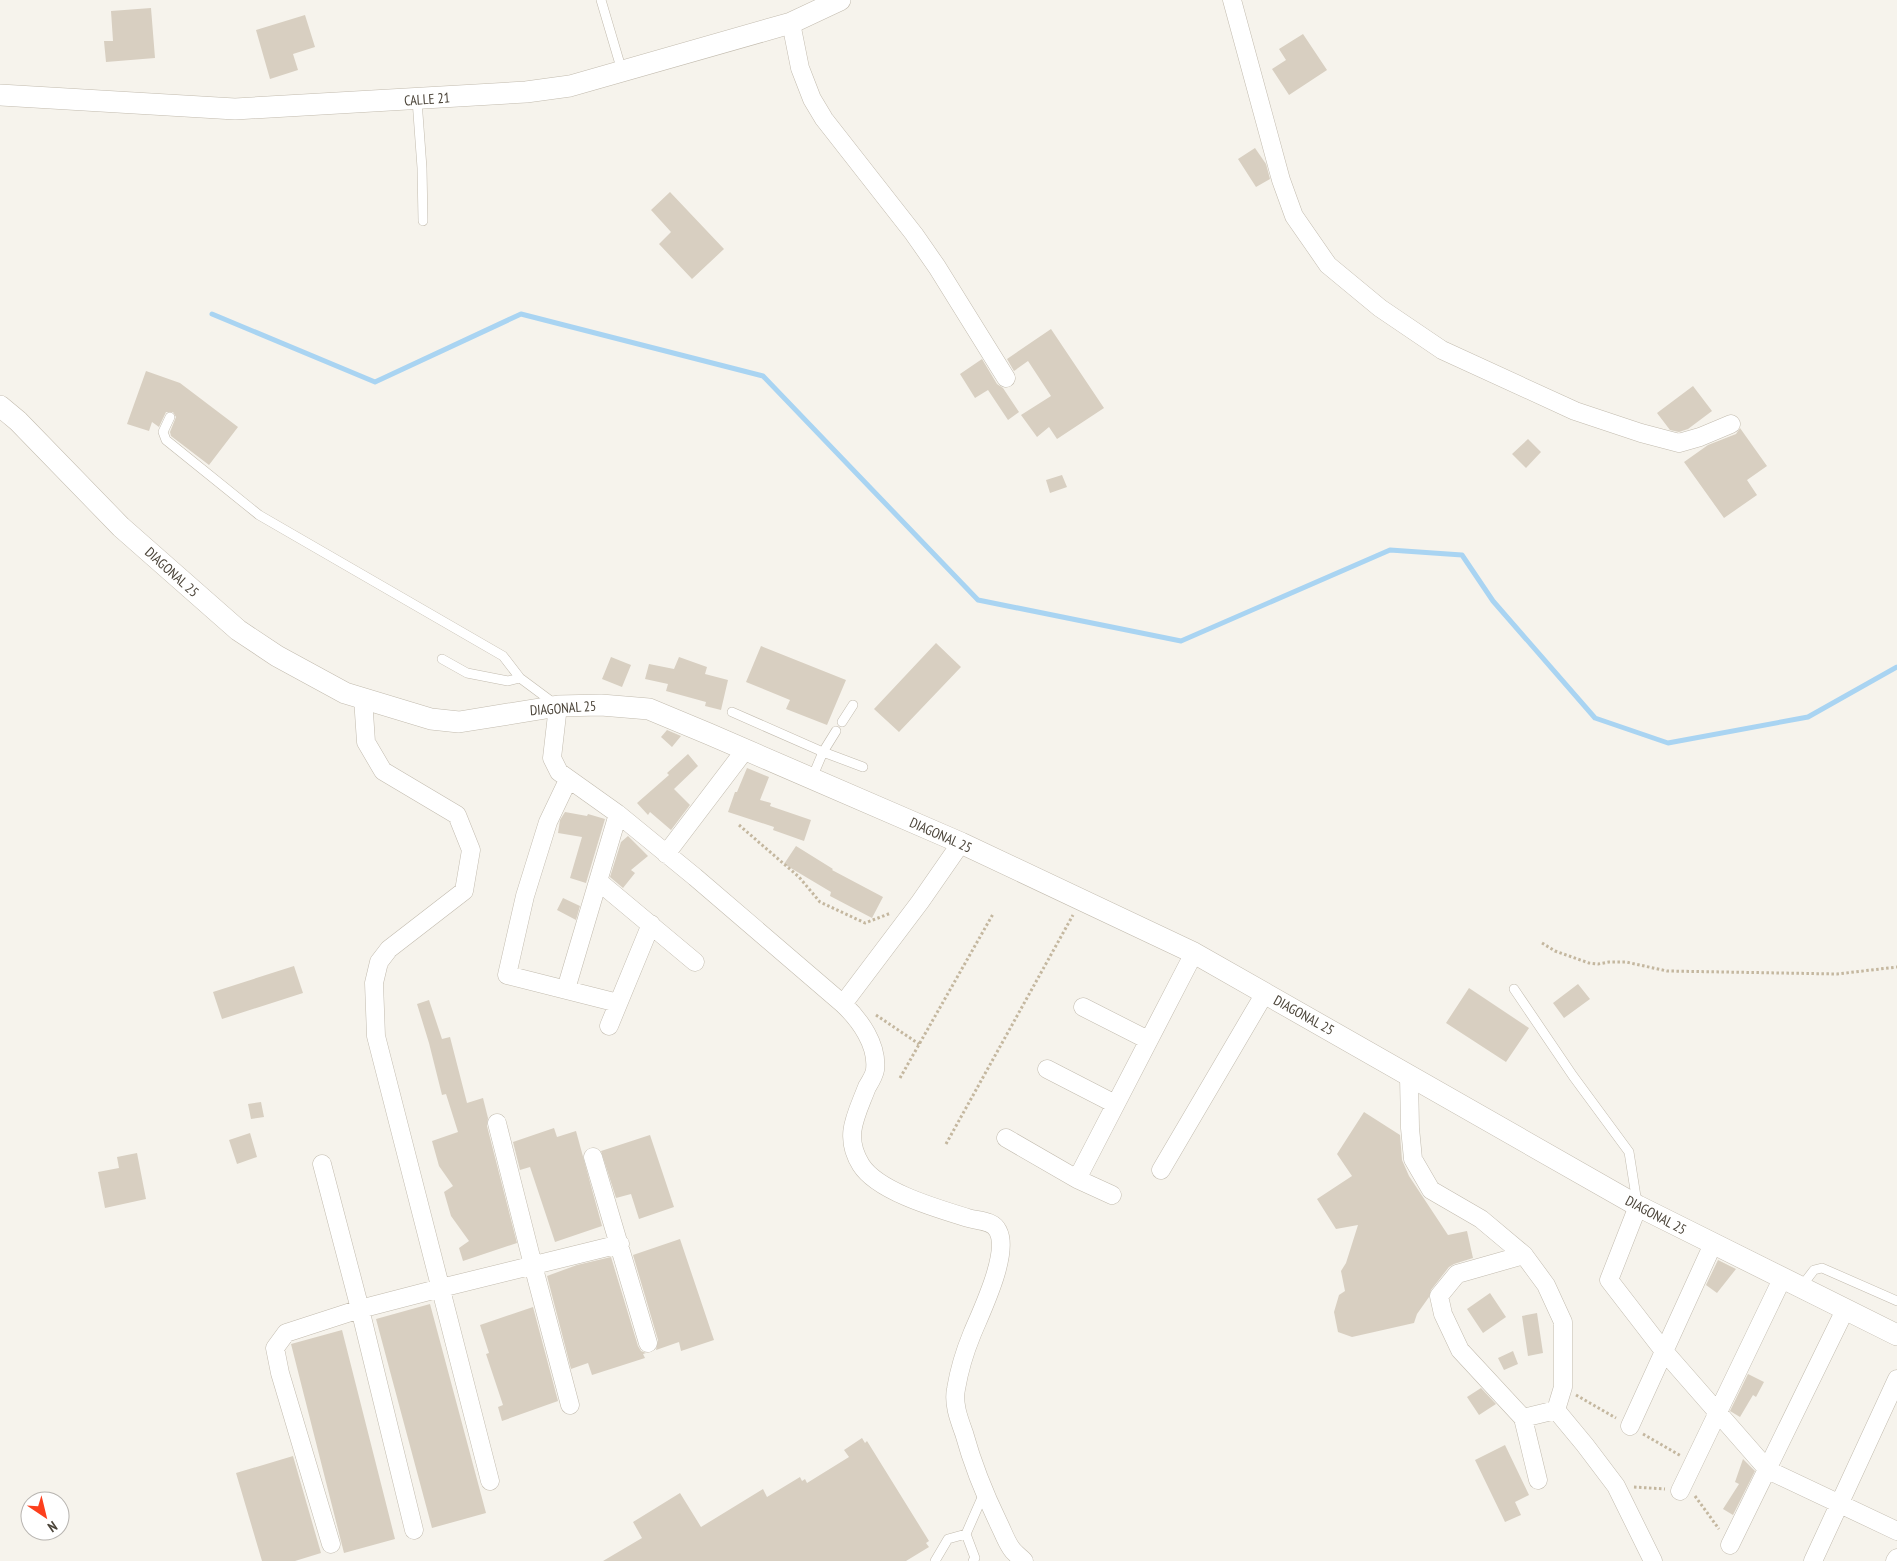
<svg xmlns="http://www.w3.org/2000/svg" width="1897" height="1561" viewBox="0 0 1897 1561" font-family="'PT Sans Narrow',sans-serif">
<style>
.lines{fill:none;stroke-linecap:round;stroke-linejoin:round}
.stream{stroke:#a9d4f2;stroke-width:5}
.building{fill:#d8cfc1}
.service-casing{stroke:#c2bbae;stroke-width:10}
.minor-casing{stroke:#c2bbae;stroke-width:19}
.tertiary-casing{stroke:#c2bbae;stroke-width:22}
.path{stroke:#c4b79f;stroke-width:3;stroke-dasharray:2.5 2.5;stroke-linecap:butt}
.service{stroke:#fff;stroke-width:9}
.minor{stroke:#fff;stroke-width:18}
.tertiary{stroke:#fff;stroke-width:21}
.labels{text-anchor:middle;stroke-width:4.5;stroke-linejoin:round;paint-order:stroke}
.street-label{font-size:14px;fill:#4b4439;stroke:#fff}
</style>
<rect width="100%" height="100%" fill="#f6f3ec"/>
<g class="lines">
<!-- stream -->
<path class="stream" d="M 212,314 L 375,382 L 521,314 L 763,376 L 978,600 L 1181,641 L 1390,550 L 1462,555 L 1493,601 L 1595,718 L 1668,743 L 1808,717 L 1897,667"/>
</g>
<!-- building -->
<path class="building" d="M 151,8 L 155,58 L 106,62 L 104,41 L 113,41 L 111,11 Z
M 305,15 L 315,47 L 293,54 L 298,70 L 270,79 L 256,30 Z
M 1303,34 L 1327,70 L 1289,95 L 1272,69 L 1286,60 L 1279,49 Z
M 1255,148 L 1266,164 L 1270,179 L 1256,187 L 1238,159 Z
M 670,192 L 724,249 L 692,279 L 659,244 L 671,232 L 651,210 Z
M 1051,329 L 1104,408 L 1057,439 L 1049,427 L 1037,437 L 1021,415 L 1051,396 L 1028,361 L 1014,371 L 1007,359 Z
M 982,359 L 997,384 L 1003,388 L 1019,412 L 1008,420 L 988,390 L 975,398 L 960,374 Z
M 146,371 L 180,383 L 238,427 L 209,465 L 171,436 L 170,432 L 176,417 L 173,412 L 166,412 L 159,427 L 152,422 L 149,431 L 127,424 Z
M 1693,386 L 1712,411 L 1688,429 L 1679,432 L 1670,430 L 1657,413 Z
M 1740,428 L 1767,466 L 1747,480 L 1757,495 L 1724,518 L 1684,462 L 1708,445 L 1736,434 Z
M 1528,439 L 1541,452 L 1526,468 L 1512,454 Z
M 1062,475 L 1067,487 L 1050,493 L 1046,480 Z
M 936,643 L 961,667 L 899,732 L 874,709 Z
M 761,646 L 846,680 L 827,725 L 786,709 L 790,700 L 746,682 Z
M 611,657 L 631,665 L 622,687 L 602,679 Z
M 679,657 L 707,667 L 705,674 L 728,680 L 721,710 L 705,706 L 706,702 L 666,691 L 668,684 L 645,679 L 649,664 L 674,669 Z
M 667,730 L 681,736 L 672,747 L 661,737 Z
M 688,754 L 698,766 L 674,789 L 690,805 L 671,830 L 650,812 L 648,815 L 637,803 L 669,775 L 667,773 Z
M 747,768 L 769,777 L 760,800 L 771,803 L 770,806 L 811,820 L 804,841 L 773,830 L 774,827 L 728,812 L 735,792 L 737,792 Z
M 565,812 L 587,816 L 588,814 L 605,819 L 586,883 L 570,878 L 582,837 L 558,833 L 560,820 Z
M 628,836 L 648,856 L 631,870 L 635,873 L 623,888 L 610,877 L 621,842 Z
M 796,846 L 833,869 L 832,870 L 883,897 L 872,918 L 830,896 L 831,892 L 784,864 Z
M 563,898 L 580,906 L 576,920 L 557,910 Z
M 294,966 L 303,993 L 222,1019 L 213,992 Z
M 1578,984 L 1590,999 L 1564,1018 L 1553,1003 Z
M 1469,988 L 1529,1028 L 1506,1062 L 1446,1023 Z
M 429,1000 L 442,1039 L 450,1037 L 467,1103 L 483,1098 L 488,1118 L 487,1126 L 517,1243 L 463,1261 L 459,1248 L 469,1241 L 451,1216 L 444,1192 L 453,1186 L 439,1166 L 432,1141 L 458,1132 L 446,1094 L 442,1095 L 429,1043 L 417,1004 Z
M 261,1102 L 264,1117 L 251,1119 L 248,1104 Z
M 1364,1112 L 1400,1135 L 1402,1160 L 1409,1176 L 1448,1235 L 1467,1231 L 1473,1258 L 1454,1264 L 1449,1267 L 1431,1290 L 1429,1297 L 1417,1314 L 1414,1323 L 1352,1337 L 1338,1332 L 1334,1312 L 1339,1295 L 1345,1291 L 1341,1271 L 1346,1263 L 1358,1225 L 1336,1229 L 1317,1199 L 1352,1176 L 1337,1154 Z
M 554,1128 L 557,1137 L 576,1131 L 602,1226 L 555,1242 L 530,1167 L 520,1170 L 513,1142 Z
M 250,1133 L 257,1157 L 237,1164 L 229,1140 Z
M 650,1135 L 674,1207 L 639,1219 L 631,1194 L 616,1198 L 601,1151 Z
M 137,1153 L 146,1199 L 105,1208 L 98,1172 L 119,1168 L 117,1157 Z
M 680,1239 L 714,1340 L 681,1351 L 679,1342 L 656,1350 L 658,1340 L 633,1255 Z
M 611,1257 L 638,1346 L 641,1351 L 646,1353 L 643,1354 L 645,1358 L 592,1375 L 588,1363 L 571,1369 L 547,1276 L 577,1265 Z
M 1718,1260 L 1736,1269 L 1717,1293 L 1706,1285 Z
M 1490,1293 L 1506,1317 L 1483,1333 L 1467,1309 Z
M 430,1304 L 486,1513 L 432,1528 L 376,1319 Z
M 533,1307 L 558,1401 L 502,1421 L 498,1407 L 503,1405 L 486,1354 L 489,1353 L 480,1325 Z
M 1537,1313 L 1543,1353 L 1528,1356 L 1522,1316 Z
M 342,1330 L 395,1539 L 344,1553 L 291,1344 Z
M 1513,1351 L 1518,1364 L 1504,1370 L 1498,1358 Z
M 1748,1374 L 1764,1382 L 1756,1397 L 1753,1395 L 1740,1417 L 1730,1411 Z
M 1481,1388 L 1496,1404 L 1479,1415 L 1467,1397 Z
M 862,1438 L 865,1443 L 867,1441 L 929,1541 L 926,1543 L 929,1547 L 906,1561 L 603,1561 L 642,1538 L 633,1522 L 680,1493 L 701,1527 L 763,1489 L 767,1497 L 800,1477 L 802,1481 L 805,1479 L 807,1483 L 849,1457 L 844,1450 Z
M 1505,1445 L 1529,1495 L 1515,1502 L 1521,1515 L 1505,1522 L 1475,1460 Z
M 293,1456 L 321,1553 L 295,1561 L 262,1561 L 236,1473 Z
M 1743,1459 L 1755,1471 L 1733,1515 L 1723,1509 L 1739,1484 L 1735,1482 Z"/>
<g class="lines">
<!-- service casing -->
<g class="service-casing">
<path id="service" d="M 601,0 L 622,71
M 417,100 L 422,168 L 423,221
M 170,417 L 163,432 L 166,440 L 259,515 L 503,656 L 520,678 L 555,704
M 442,659 L 467,673 L 508,681 L 520,678
M 732,712 L 823,752 L 836,731
M 842,722 L 853,705
M 812,778 L 823,752 L 863,767
M 1514,989 L 1573,1076 L 1629,1152 L 1637,1203
M 1801,1287 L 1814,1270 L 1822,1268 L 1897,1301
M 935,1561 L 948,1539 L 966,1534
M 973,1561 L 975,1558 L 966,1534 L 984,1493"/>
</g>
<!-- minor casing -->
<g class="minor-casing">
<path id="minor" d="M 1232,0 L 1281,180 L 1294,216 L 1328,265 L 1380,308 L 1442,350 L 1575,411 L 1641,433 L 1679,443 L 1700,437 L 1731,424
M 791,23 L 800,68 L 812,99 L 824,119 L 914,234 L 937,267 L 1006,378
M 363,698 L 366,742 L 383,771 L 457,815 L 471,850 L 464,891 L 389,949 L 379,962 L 374,983 L 376,1036 L 490,1481
M 558,706 L 552,758 L 559,772 L 618,814 L 695,877 L 843,1004 C 860,1020 878,1045 875,1070 C 874,1076 870,1082 867,1087 C 856,1116 843,1136 861,1165 C 878,1192 939,1209 968,1218 C 978,1221 993,1220 998,1231 C 1010,1253 981,1312 972,1334 C 965,1351 959,1371 956,1389 C 953,1404 959,1419 964,1433 C 973,1466 984,1493 999,1524 C 1003,1532 1006,1541 1011,1548 C 1014,1553 1020,1557 1024,1561
M 568,780 L 548,822 L 525,896 L 507,975 L 618,1003
M 666,854 L 745,750
M 598,881 L 695,962
M 566,989 L 618,814
M 843,1004 L 920,902 L 961,843
M 1083,1007 L 1148,1040
M 609,1026 L 651,924
M 1047,1069 L 1115,1104
M 1409,1076 L 1410,1128 L 1413,1159 L 1431,1190 L 1481,1219 L 1524,1255 L 1546,1285 L 1563,1322 L 1563,1387 L 1556,1410 L 1585,1445 L 1616,1486 L 1653,1561
M 497,1123 L 533,1265 L 570,1405
M 1006,1138 L 1077,1179 L 1194,953
M 593,1157 L 648,1343
M 322,1164 L 360,1309 L 414,1530
M 1161,1170 L 1265,993
M 1077,1179 L 1112,1195
M 1638,1206 L 1609,1280 L 1663,1350 L 1768,1470 L 1897,1531
M 1524,1255 L 1457,1274 L 1439,1296 L 1443,1314 L 1460,1350 L 1523,1418 L 1538,1480
M 1523,1418 L 1556,1410
M 1630,1426 L 1713,1244
M 1680,1491 L 1782,1279
M 331,1544 L 280,1373 L 275,1348 L 286,1333 L 360,1309 L 441,1288 L 620,1244
M 1730,1545 L 1845,1310
M 1813,1561 L 1897,1379
M 1895,1561 L 1897,1558"/>
</g>
<!-- tertiary casing -->
<g class="tertiary-casing">
<path id="tertiary" d="M 0,95 L 235,109 L 526,92 L 570,86 L 791,23 L 840,0
M 0,406 L 18,421 L 121,527 L 238,630 L 277,656 L 345,693 L 431,719 L 459,722 L 558,706 L 601,705 L 649,709 L 709,734 L 961,843 L 1194,953 L 1638,1206 L 1897,1335"/>
</g>
<!-- path -->
<path class="path" d="M 739,825 L 799,877 L 820,902 L 865,923 L 891,913
M 1542,943 L 1555,951 L 1589,963 L 1598,964 L 1609,962 L 1626,962 L 1667,971 L 1837,974 L 1897,967
M 876,1015 L 919,1044
M 900,1078 L 993,914
M 946,1144 L 1073,915
M 1576,1395 L 1616,1418
M 1643,1434 L 1681,1456
M 1634,1487 L 1665,1489
M 1695,1496 L 1719,1529"/>
<!-- service -->
<use href="#service" class="service"/>
<!-- minor -->
<use href="#minor" class="minor"/>
<!-- tertiary -->
<use href="#tertiary" class="tertiary"/>
</g>
<g class="labels">
<!-- street labels -->
<g class="street-label">
<text transform="translate(427 99) rotate(-4)" y="5">CALLE 21</text>
<text transform="translate(172 572) rotate(42)" y="5">DIAGONAL 25</text>
<text transform="translate(563 708) rotate(-4)" y="5">DIAGONAL 25</text>
<text transform="translate(941 835) rotate(24)" y="5">DIAGONAL 25</text>
<text transform="translate(1304 1015) rotate(29)" y="5">DIAGONAL 25</text>
<text transform="translate(1656 1215) rotate(28)" y="5">DIAGONAL 25</text>
</g>
</g>
<!-- north arrow -->
<g transform="translate(45 1516) rotate(145)"><circle r="24" fill="#ffffff" stroke="#b7b4b0"/>
<path d="M0-4L9 19L0 12L-9 19Z" fill="#fc3f1d"/>
<text y="-8" font-size="14" font-weight="bold" text-anchor="middle" fill="#4b4439">N</text>
</g>
</svg>
